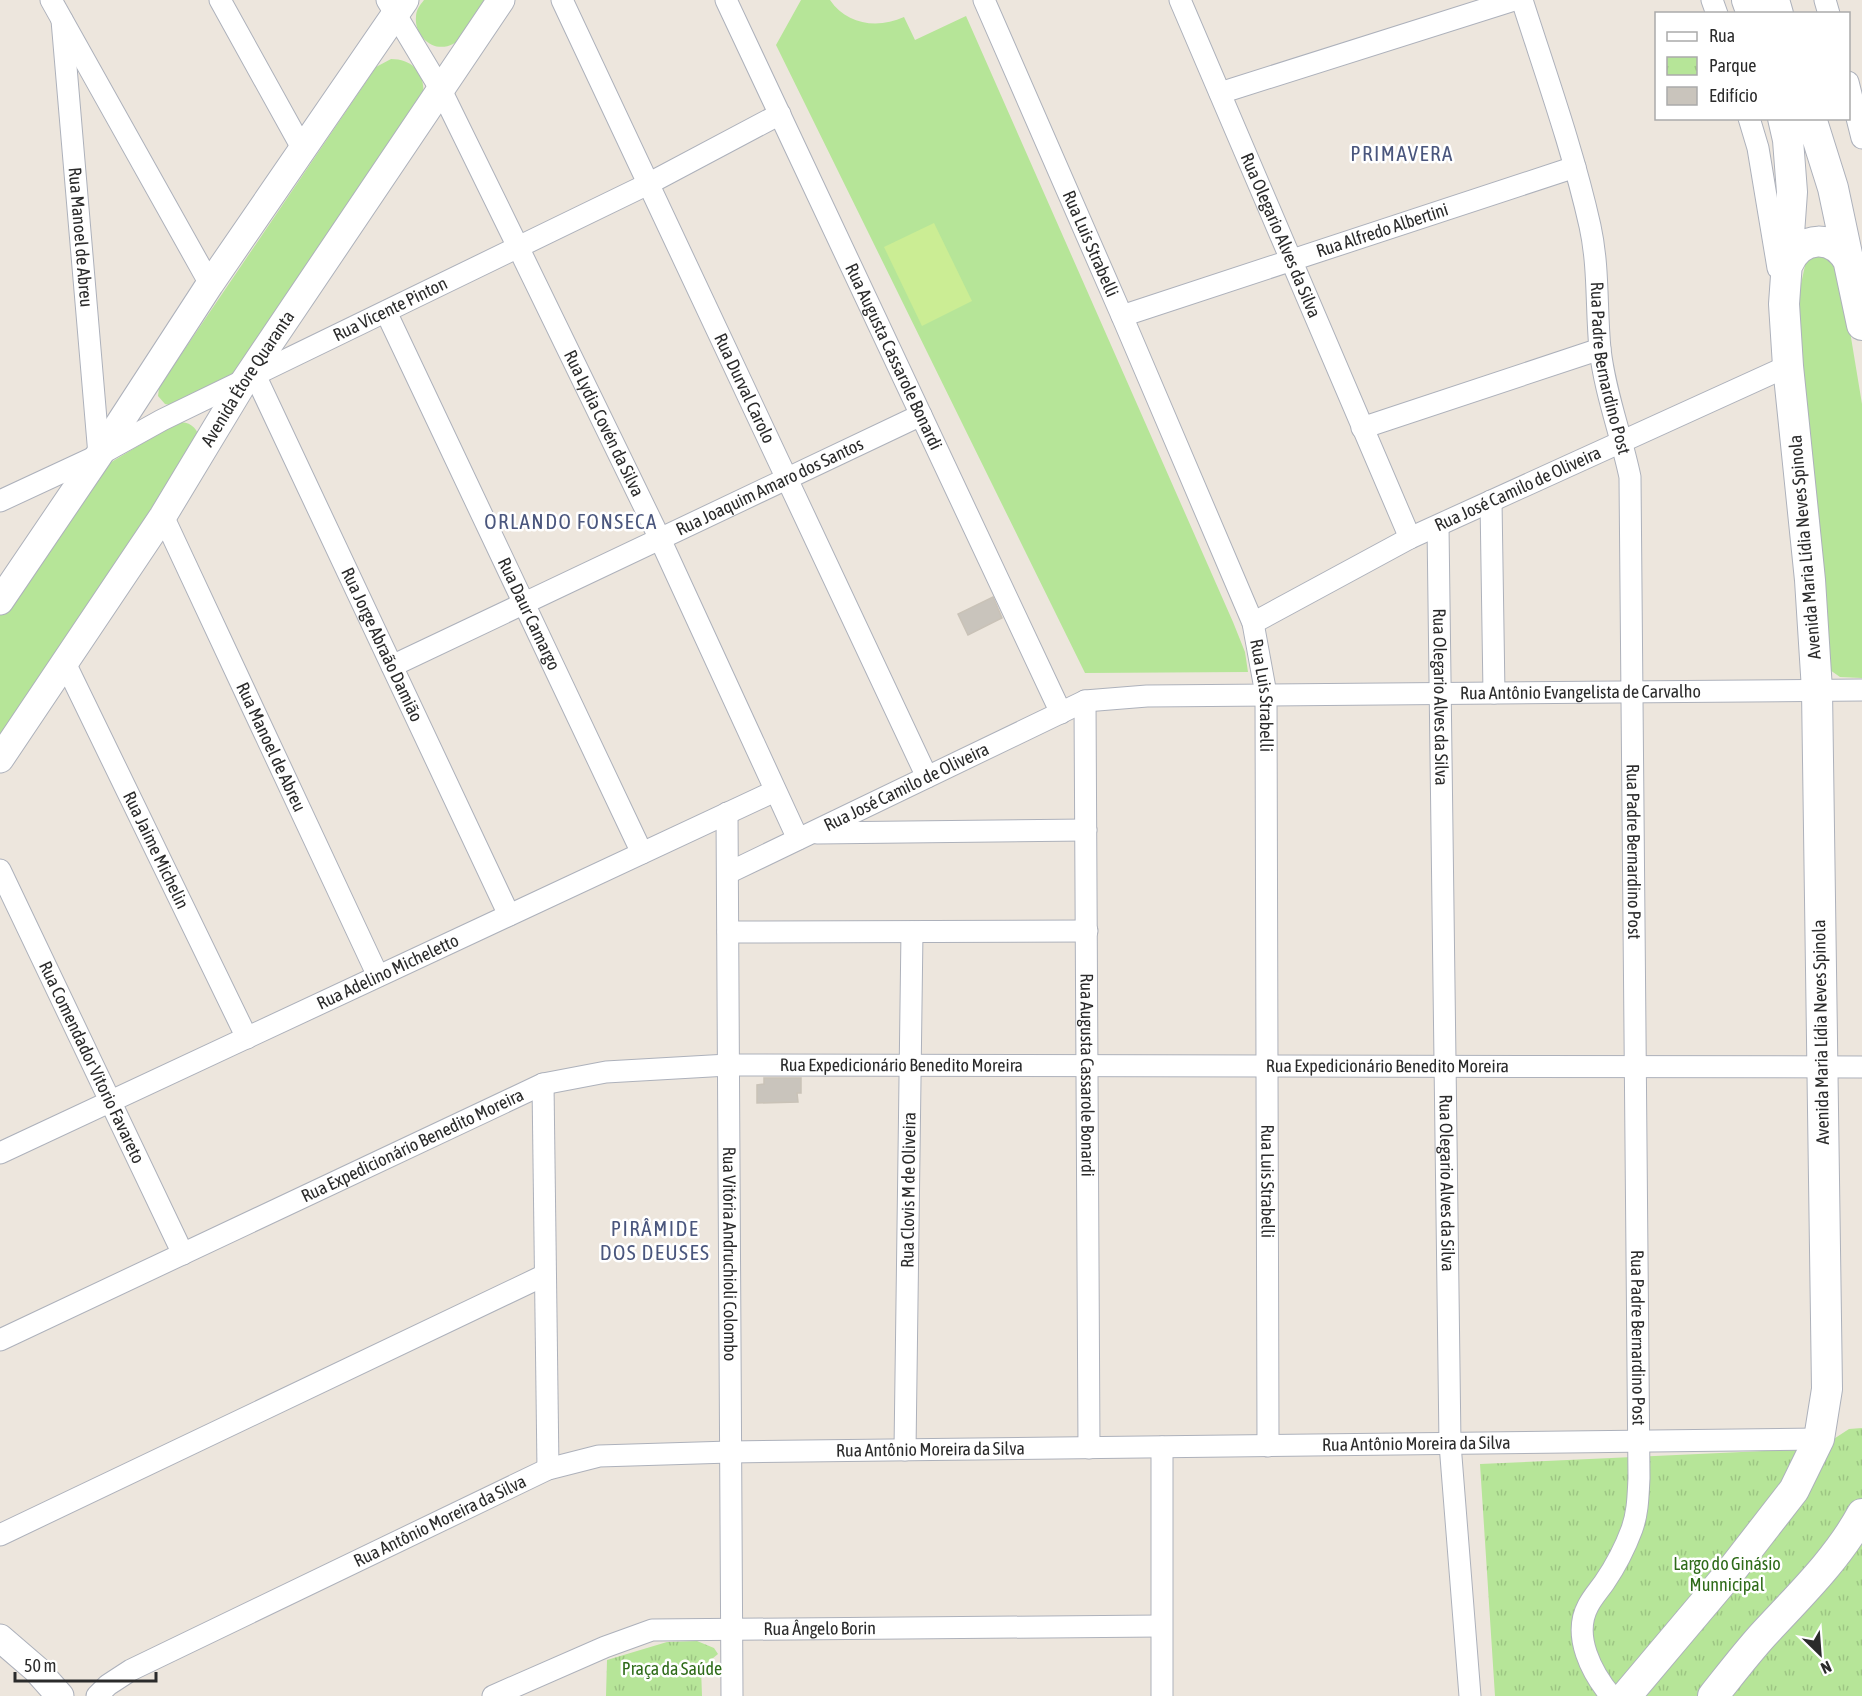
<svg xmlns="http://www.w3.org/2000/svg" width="1862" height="1696" viewBox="0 0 1862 1696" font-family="'Asap Condensed',sans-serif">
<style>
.grass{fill:#b6e598}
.park{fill:url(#park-tufts)}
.pitch{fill:#cbed94}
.building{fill:#c9c4bc;stroke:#c9c2b7;stroke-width:1.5}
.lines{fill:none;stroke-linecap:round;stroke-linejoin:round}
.minor-casing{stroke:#adb1bb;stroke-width:23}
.tertiary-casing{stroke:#adb1bb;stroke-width:29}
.secondary-casing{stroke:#adb1bb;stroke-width:32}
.minor{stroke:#fff;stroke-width:21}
.tertiary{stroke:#fff;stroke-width:27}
.secondary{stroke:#fff;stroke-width:30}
.labels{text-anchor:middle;stroke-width:5;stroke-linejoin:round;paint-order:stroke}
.street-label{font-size:18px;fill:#2b2b2b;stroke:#fff}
.park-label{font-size:18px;fill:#2e6b19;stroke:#fff}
.quarter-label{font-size:21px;letter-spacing:1.5px;fill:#4a567d;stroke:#fff}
</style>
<defs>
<pattern id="park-tufts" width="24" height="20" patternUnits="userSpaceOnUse" patternTransform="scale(1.5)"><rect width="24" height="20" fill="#b6e598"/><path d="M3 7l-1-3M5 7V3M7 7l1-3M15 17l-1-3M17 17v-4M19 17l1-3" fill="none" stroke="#9dc583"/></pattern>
</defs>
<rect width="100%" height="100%" fill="#ede6dd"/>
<!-- grass -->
<path class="grass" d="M 424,0 L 488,0 C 480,11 464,39 453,44 C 434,54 414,36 416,17 C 416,10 420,5 424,0 Z
M 801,0 L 830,0 C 847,25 878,29 904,17 L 915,40 L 966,16 L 1233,622 L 1245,652 L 1248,672 L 1085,673 L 776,45 Z
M 391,59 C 413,59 426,74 423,96 L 238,373 L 170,405 L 165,404 L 158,396 L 159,388 L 161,384 L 376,67 Z
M 1827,255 L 1840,271 L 1862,404 L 1862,678 L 1840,677 L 1830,670 L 1796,356 L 1799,293 L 1806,261 L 1810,257 Z
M 178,422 C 189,422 196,426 199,437 L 0,742 L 0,613 L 98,473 L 113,461 Z"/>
<!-- park -->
<path class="park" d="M 1862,1428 L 1862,1696 L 1495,1696 L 1480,1464 L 1788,1450 L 1826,1444 L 1849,1429 Z
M 697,1641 L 714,1648 L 718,1654 L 701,1668 L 702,1696 L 606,1696 L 607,1660 L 667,1642 Z"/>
<!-- pitch -->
<path class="pitch" d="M 934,223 L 972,301 L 922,326 L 884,247 Z"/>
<!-- building -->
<path class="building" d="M 993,597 L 1002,618 L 968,635 L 958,614 Z
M 764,1078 L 801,1078 L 801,1093 L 797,1093 L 798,1102 L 757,1103 L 757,1085 L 764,1084 Z"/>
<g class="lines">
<!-- minor casing -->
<g class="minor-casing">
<g id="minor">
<path d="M 51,0 L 210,284"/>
<path d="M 220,0 L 302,148"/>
<path id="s1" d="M 387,0 L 441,90 L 518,247 L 660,539 L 798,839"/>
<path id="s2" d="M 562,0 L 927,777"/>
<path id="s3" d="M 726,0 L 1061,713"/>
<path id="s4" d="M 984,0 L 1122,316 L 1253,623 L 1266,694 L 1268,1446"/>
<path id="s5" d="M 1180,0 L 1410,538"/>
<path id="s6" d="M 1522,0 C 1546,75 1573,150 1590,226 C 1599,267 1596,308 1600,349 C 1605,393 1621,434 1630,477 L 1639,1478 C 1638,1496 1638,1512 1632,1529 C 1625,1548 1615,1567 1604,1583 C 1599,1590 1592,1598 1588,1606 C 1572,1636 1592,1673 1611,1696"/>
<path d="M 1712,0 L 1717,14"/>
<path d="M 1825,0 L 1829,14"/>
<path id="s7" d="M 62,20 L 99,455"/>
<path d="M 1848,82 L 1862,138"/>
<path d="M 1220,93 L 1514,0"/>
<path d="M 1749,118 L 1758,148 L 1778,268"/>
<path id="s8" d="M 386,312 L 642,853"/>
<path id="s9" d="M 1122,316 L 1575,167"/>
<path id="s10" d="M 255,375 L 509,915"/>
<path d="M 1362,428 L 1600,349"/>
<path id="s11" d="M 0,501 L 99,455 L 162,420 L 648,184 L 780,114"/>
<path d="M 1491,501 L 1494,693"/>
<path id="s12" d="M 163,516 L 378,976"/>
<path id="s13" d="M 1438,526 L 1450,1444 L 1470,1696"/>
<path id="s14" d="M 1253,623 L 1410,538 L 1788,366"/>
<path id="s15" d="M 65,663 L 247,1038"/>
<path id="s16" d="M 392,666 L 921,415"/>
<path id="s17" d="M 1085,701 L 1089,1448"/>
<path id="s18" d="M 727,813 L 732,1696"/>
<path d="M 817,833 L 1086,830"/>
<path id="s19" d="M 0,870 L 183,1254"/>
<path id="s20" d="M 728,873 L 1085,701 L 1147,696 L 1862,690"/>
<path d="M 728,932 L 1087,931"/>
<path d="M 543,1084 L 548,1469"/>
<path id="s21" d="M 0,1153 L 775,791"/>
<path id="s22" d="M 0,1340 L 543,1084 L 606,1072 L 728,1065 L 1862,1067"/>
<path id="s23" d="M 905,1450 L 912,932"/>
<path d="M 0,1535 L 545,1275"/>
<path id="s24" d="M 97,1696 L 108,1685 L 131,1670 L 548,1469 L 599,1456 L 730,1452 L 1819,1439"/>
<path id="s25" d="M 493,1696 L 605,1647 L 652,1630 L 1161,1626"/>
<path d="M 1162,1696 L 1162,1447"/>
</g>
</g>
<!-- tertiary casing -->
<g class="tertiary-casing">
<g id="tertiary">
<path d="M 0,601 L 99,455 L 210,284 L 405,0"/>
<path id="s26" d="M 0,759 L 163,516 L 245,380 L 501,0"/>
<path d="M 0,1638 L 36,1669 L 60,1696"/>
</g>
</g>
<!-- secondary casing -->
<g class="secondary-casing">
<path id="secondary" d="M 1747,0 L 1752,14
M 1774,0 L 1778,14
M 1811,118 L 1833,188 L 1862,325
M 1788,264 C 1801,235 1834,234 1849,262
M 1626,1696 L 1728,1575 L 1794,1490 L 1819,1439 L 1827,1389 L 1817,690 L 1810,580 L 1788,366 L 1784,304 L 1792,192 L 1788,140 L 1783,118
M 1713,1696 C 1729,1676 1745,1655 1763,1635 C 1798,1597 1837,1560 1862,1514"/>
</g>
<!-- minor -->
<use href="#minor" class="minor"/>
<!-- tertiary -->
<use href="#tertiary" class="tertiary"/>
<!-- secondary -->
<use href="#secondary" class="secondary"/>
</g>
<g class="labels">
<!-- street labels -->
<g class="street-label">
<text dy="6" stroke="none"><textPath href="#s9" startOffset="274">Rua Alfredo Albertini</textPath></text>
<text dy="6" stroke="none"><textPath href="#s5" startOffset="256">Rua Olegario Alves da Silva</textPath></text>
<text dy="6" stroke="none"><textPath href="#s7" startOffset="218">Rua Manoel de Abreu</textPath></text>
<text dy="6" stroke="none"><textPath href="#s4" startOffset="266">Rua Luis Strabelli</textPath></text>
<text dy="6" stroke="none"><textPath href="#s11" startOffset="435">Rua Vicente Pinton</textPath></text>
<text dy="6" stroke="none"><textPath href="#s3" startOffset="394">Rua Augusta Cassarole Bonardi</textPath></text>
<text dy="6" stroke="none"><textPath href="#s6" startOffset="380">Rua Padre Bernardino Post</textPath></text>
<text dy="6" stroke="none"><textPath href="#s26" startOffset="454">Avenida Étore Quaranta</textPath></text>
<text dy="6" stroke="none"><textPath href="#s2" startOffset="429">Rua Durval Carolo</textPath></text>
<text dy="6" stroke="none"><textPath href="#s1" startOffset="476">Rua Lydia Covén da Silva</textPath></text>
<text dy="6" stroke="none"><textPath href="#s16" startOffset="418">Rua Joaquim Amaro dos Santos</textPath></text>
<text dy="6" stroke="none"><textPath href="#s14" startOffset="297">Rua José Camilo de Oliveira</textPath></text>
<text transform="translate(1805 547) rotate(-95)" y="6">Avenida Maria Lídia Neves Spinola</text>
<text dy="6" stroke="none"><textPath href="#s8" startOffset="334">Rua Daur Camargo</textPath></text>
<text dy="6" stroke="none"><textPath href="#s10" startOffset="298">Rua Jorge Abraão Damião</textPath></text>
<text dy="6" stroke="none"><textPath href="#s20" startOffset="892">Rua Antônio Evangelista de Carvalho</textPath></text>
<text dy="6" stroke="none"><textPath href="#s4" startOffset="752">Rua Luis Strabelli</textPath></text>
<text dy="6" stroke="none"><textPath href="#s13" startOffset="171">Rua Olegario Alves da Silva</textPath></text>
<text dy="6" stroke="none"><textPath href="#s12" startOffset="255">Rua Manoel de Abreu</textPath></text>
<text dy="6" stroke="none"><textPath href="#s20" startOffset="198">Rua José Camilo de Oliveira</textPath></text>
<text dy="6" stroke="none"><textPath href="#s15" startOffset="208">Rua Jaime Michelin</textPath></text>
<text dy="6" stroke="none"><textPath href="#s6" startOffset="866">Rua Padre Bernardino Post</textPath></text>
<text dy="6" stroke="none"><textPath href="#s21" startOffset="428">Rua Adelino Micheletto</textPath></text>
<text transform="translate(1821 1032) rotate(-91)" y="6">Avenida Maria Lídia Neves Spinola</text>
<text dy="6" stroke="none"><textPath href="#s19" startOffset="213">Rua Comendador Vitorio Favareto</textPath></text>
<text dy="6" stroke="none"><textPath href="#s22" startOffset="960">Rua Expedicionário Benedito Moreira</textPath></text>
<text dy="6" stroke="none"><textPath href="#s22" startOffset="1446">Rua Expedicionário Benedito Moreira</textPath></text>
<text dy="6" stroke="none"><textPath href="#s17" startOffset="374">Rua Augusta Cassarole Bonardi</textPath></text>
<text dy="6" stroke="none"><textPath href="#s22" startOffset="456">Rua Expedicionário Benedito Moreira</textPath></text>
<text dy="6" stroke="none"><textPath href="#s4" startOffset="1238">Rua Luis Strabelli</textPath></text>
<text dy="6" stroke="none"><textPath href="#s13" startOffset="657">Rua Olegario Alves da Silva</textPath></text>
<text dy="6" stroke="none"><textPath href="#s23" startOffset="260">Rua Clovis M de Oliveira</textPath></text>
<text dy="6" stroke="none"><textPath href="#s18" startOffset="441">Rua Vitória Andruchioli Colombo</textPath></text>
<text dy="6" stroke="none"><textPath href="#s6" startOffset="1352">Rua Padre Bernardino Post</textPath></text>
<text dy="6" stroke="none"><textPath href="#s24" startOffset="1376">Rua Antônio Moreira da Silva</textPath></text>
<text dy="6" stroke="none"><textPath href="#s24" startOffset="890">Rua Antônio Moreira da Silva</textPath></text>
<text dy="6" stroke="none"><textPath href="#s24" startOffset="386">Rua Antônio Moreira da Silva</textPath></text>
<text dy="6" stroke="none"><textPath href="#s25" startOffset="340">Rua Ângelo Borin</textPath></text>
</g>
<!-- park labels -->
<g class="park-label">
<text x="1727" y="1570">Largo do Ginásio<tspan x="1727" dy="21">Munnicipal</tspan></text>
<text x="672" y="1675">Praça da Saúde</text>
</g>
<!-- quarter labels -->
<g class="quarter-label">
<text x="1402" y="161">PRIMAVERA</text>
<text x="571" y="529">ORLANDO FONSECA</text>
<text x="655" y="1236">PIRÂMIDE<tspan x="655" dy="24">DOS DEUSES</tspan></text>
</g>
</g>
<!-- legend -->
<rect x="1655" y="12" width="195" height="108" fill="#ffffff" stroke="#aaaaaa" stroke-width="1.5"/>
<rect x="1667" y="32" width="30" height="9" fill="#ffffff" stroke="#aaaaaa" stroke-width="1.5"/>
<text x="1709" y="42" font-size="18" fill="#2b2b2b">Rua</text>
<rect x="1667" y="57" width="30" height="18" fill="url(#park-tufts)" stroke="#aaaaaa" stroke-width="1.5"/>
<text x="1709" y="72" font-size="18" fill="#2b2b2b">Parque</text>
<rect x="1667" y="87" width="30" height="18" fill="#c9c4bc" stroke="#aaaaaa" stroke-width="1.5"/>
<text x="1709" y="102" font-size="18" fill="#2b2b2b">Edifício</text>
<!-- north arrow -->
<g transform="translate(1820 1654) rotate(155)" stroke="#ffffff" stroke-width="4.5" paint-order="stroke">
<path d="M0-4.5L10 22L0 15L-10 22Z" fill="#2b2b2b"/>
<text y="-9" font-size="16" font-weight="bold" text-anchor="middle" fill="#2b2b2b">N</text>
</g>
<!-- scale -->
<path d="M15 1672v9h141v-9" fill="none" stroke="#2b2b2b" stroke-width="3"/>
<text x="24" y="1672" font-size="18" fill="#2b2b2b" stroke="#ffffff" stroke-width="4.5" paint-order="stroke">50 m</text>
</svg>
